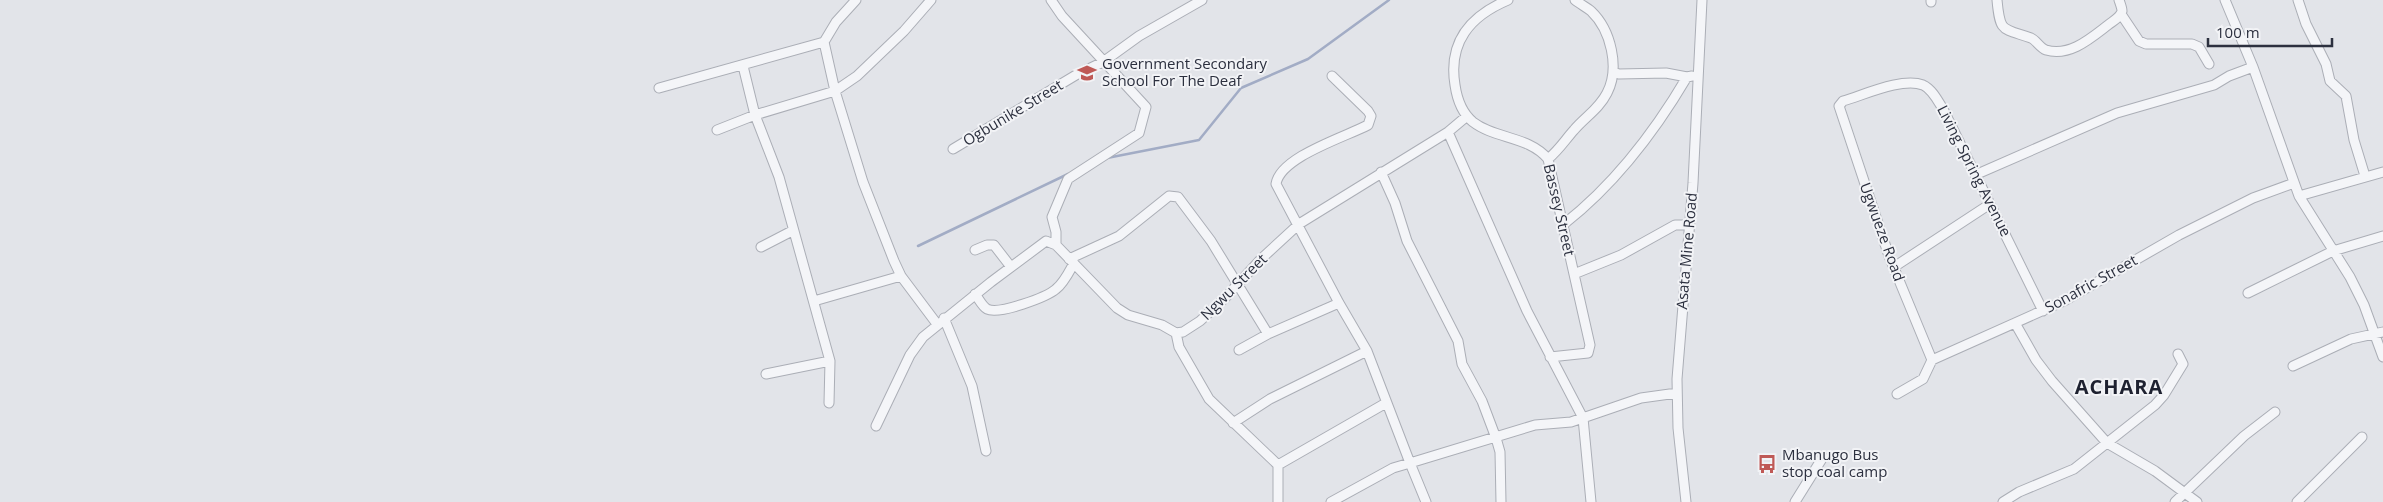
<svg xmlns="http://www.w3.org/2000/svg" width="2383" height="502" viewBox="0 0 2383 502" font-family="'Open Sans',sans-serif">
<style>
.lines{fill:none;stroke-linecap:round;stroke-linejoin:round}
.stream{stroke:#a2acc5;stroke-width:2.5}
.minor-casing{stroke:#abaeb6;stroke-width:11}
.minor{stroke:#f4f5f8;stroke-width:9}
.labels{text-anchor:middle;stroke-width:4;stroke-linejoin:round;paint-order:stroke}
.poi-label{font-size:15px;fill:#2c303f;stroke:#f2f3f6;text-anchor:start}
.street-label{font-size:15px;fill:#2c303f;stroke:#f2f3f6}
.district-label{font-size:20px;font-weight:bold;letter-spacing:1px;fill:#1e2130;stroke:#f2f3f6}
</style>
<rect width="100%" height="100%" fill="#e2e4e9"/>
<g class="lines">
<!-- stream -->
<path class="stream" d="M 1107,158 L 1199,140 L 1241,88 L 1308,59 L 1389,0
M 918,246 L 1068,174"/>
<!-- minor casing -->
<g class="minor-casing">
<path id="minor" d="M 1051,0 L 1062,16 L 1146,107 L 1139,133 L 1068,179 L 1052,217 L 1056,232 L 1056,245 L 1117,308 L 1128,315 L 1162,325 L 1176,333 L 1183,332 L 1200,321 L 1225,298 L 1261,259 L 1299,224 L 1448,132 L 1467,116
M 1508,0 C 1470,16 1448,42 1455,85 C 1457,99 1462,113 1473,122 C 1495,139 1529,136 1548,159 L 1590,345 L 1588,353 L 1550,357
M 1997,0 C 2000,33 2002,28 2031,38 C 2036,40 2040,48 2046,50 C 2070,57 2091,38 2108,25 C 2113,21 2121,17 2122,11 C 2122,8 2120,3 2119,0
M 2225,0 L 2253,67 L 2299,196 L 2350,277 L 2364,305 L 2383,357
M 2298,0 L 2306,24 L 2326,64 L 2330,81 L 2346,96 L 2354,140 L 2365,176
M 1931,2 L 1931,0
M 2121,14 L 2139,41 L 2146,44 L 2192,44 L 2199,47 L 2209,64
M 824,42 L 835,91 L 863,182 L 894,261 L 901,276 L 937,324
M 743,66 L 755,115 L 779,177 L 830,361 L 766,374
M 1613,72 L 1619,74 L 1666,73 L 1687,77 L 1692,76
M 659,88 L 824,42 L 836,22 L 856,0
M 717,130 L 755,115 L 835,91 L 857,76 L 904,31 L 931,0
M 1448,132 L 1527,311 L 1583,418 L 1591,502
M 953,149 L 1076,75 L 1103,62 L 1139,36 L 1202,0
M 1548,159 C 1559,150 1565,140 1574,130 C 1585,117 1599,109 1607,93 C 1620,68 1611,30 1591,11 C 1586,7 1580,4 1575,0
M 1381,172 L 1395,203 L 1407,241 L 1458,341 L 1462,364 L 1482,401 L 1496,438 L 1500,452 L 1501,502
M 1975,175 L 2117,113 L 2214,85 L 2229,76 L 2253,67
M 2299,196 L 2383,172
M 1564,224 C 1615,184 1654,133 1687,77
M 761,247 L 792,231
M 975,250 L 987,245 L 994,245 L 1011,267
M 1069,259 L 1119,236 L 1169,196 L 1178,197 L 1211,241 L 1268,334
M 1894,267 L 1990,204
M 1574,274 L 1621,255 L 1675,225 L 1689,225
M 2248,293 L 2333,251 L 2383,236
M 975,294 C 979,299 982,306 987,309 C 999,315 1047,297 1056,289 C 1064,283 1069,272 1074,263
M 814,301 L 901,276
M 944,318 L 972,386 L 986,451
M 2015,323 L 2036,360 L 2052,381 L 2107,443 L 2155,471 L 2197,502
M 1176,333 L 1179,347 L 1209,399 L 1278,465 L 1278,502
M 1239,350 L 1268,334 L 1339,303
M 1932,360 L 1889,256 L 1839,106 L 1843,101 C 1864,95 1902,77 1923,85 C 1932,89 1938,101 1943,109 L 2043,311
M 2293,366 L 2351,339 L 2383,332
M 1897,394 L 1923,379 L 1932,360 L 2064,301 L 2179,235 L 2253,198 L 2294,183
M 829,403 L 830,361
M 1233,423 L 1270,399 L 1367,351
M 876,426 L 910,355 L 923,337 L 991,282 L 1046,241 L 1056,245
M 1278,465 L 1386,403
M 1331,502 L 1393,468 L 1410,463 L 1367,351 L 1339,303 L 1276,184 C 1280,157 1345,137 1368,125 L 1371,116 L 1368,111 L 1332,76
M 1426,502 L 1410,463 L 1535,425 L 1571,422 L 1641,398 L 1677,393
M 1686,502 L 1678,428 L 1677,379 L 1693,183 L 1702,0
M 1795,502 L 1823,457
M 2003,502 L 2019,492 L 2074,469 L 2155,405 L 2164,395 L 2183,364 L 2178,354
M 2175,502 L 2244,436 L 2275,412
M 2297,502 L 2362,437"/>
</g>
<!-- minor -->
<use href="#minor" class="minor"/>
</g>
<!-- icons -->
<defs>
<g id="school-bare" transform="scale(1.5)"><path d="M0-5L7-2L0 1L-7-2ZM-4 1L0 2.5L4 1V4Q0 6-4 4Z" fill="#bf5956" stroke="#f2f3f6" stroke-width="2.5" paint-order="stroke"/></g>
<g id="bus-bare" transform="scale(1.5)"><path d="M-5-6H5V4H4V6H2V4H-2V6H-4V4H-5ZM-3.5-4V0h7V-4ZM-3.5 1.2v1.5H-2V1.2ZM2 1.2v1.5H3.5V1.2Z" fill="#bf5956" stroke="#f2f3f6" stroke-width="2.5" paint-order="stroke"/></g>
</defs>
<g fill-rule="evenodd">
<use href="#school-bare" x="1087" y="73"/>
<use href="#bus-bare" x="1767" y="464"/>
</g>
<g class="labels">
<!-- poi labels -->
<g class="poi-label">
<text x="1102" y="69">Government Secondary<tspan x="1102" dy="17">School For The Deaf</tspan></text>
<text x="1782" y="460">Mbanugo Bus<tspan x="1782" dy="17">stop coal camp</tspan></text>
</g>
<!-- street labels -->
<g class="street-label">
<text transform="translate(1013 113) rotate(-31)" y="5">Ogbunike Street</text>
<text transform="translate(1974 171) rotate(63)" y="5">Living Spring Avenue</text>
<text transform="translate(1559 210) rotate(77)" y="5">Bassey Street</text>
<text transform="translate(1882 232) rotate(70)" y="5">Ugwueze Road</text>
<text transform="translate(1687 251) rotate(-85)" y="5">Asata Mine Road</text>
<text transform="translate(2091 284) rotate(-29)" y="5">Sonafric Street</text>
<text transform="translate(1234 287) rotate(-45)" y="5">Ngwu Street</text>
</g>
<!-- district labels -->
<g class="district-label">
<text x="2119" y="394">ACHARA</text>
</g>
</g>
<!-- scale -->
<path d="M2208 38v8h124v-8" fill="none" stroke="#2c303f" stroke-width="2.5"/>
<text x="2216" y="38" font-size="15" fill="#2c303f" stroke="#f2f3f6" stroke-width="4" paint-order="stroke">100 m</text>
</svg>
